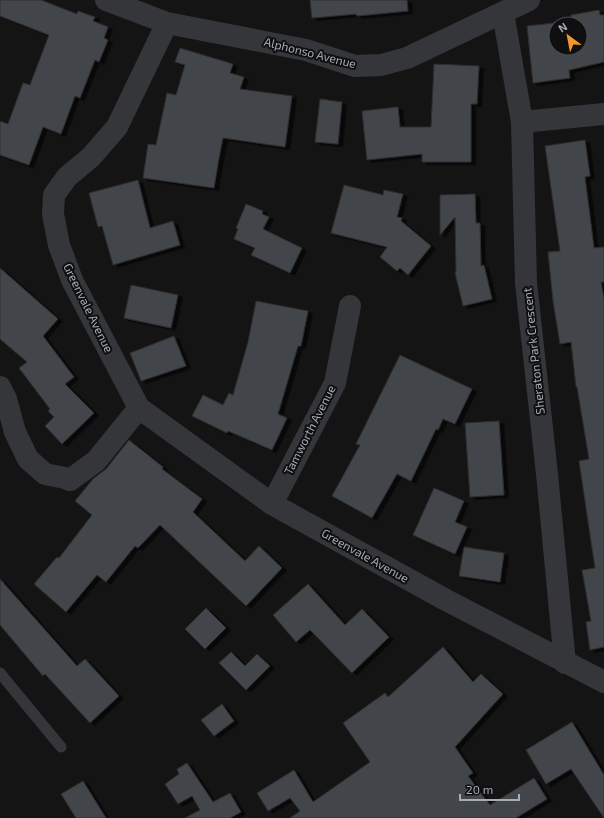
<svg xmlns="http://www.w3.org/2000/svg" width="604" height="818" viewBox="0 0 604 818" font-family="'Exo 2',sans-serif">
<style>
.building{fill:#434448;stroke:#2e2e31;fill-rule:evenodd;filter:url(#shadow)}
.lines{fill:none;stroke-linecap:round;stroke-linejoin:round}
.service{stroke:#35363a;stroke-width:11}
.minor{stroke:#35363a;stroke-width:22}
.labels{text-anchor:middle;stroke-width:4;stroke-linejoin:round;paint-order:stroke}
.street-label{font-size:12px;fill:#a5adb6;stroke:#0f0f10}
</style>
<defs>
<filter id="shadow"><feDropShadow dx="4.5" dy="2.5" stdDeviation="0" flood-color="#0009"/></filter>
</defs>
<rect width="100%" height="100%" fill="#141415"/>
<!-- building -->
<path class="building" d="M 0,0 L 41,0 L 77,14 L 78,11 L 95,17 L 93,21 L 108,27 L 104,38 L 108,40 L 99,62 L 95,60 L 80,98 L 75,96 L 61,134 L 43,127 L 29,165 L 0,155 L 0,121 L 8,124 L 23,83 L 30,85 L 49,35 L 0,16 Z
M 310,0 L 407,0 L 408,11 L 357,16 L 356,14 L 312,18 Z
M 599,10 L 600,15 L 604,15 L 604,62 L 569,70 L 570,78 L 533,83 L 527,26 L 572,21 L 571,15 ZM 556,24 L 580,24 L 580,48 L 556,48 Z
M 180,48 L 233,64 L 230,73 L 244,77 L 240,89 L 292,96 L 285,147 L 223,138 L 219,158 L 214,188 L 143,178 L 148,144 L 156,145 L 167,93 L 176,95 L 185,65 L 175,62 Z
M 434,64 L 479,66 L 477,104 L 471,104 L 471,162 L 422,162 L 422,154 L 367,160 L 362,111 L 398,107 L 400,127 L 431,127 Z
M 320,99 L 342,102 L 338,144 L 315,142 Z
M 585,140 L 590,176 L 585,177 L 594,248 L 604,247 L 604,282 L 601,282 L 604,299 L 604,647 L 590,650 L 586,622 L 591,621 L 582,570 L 595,568 L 579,461 L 589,459 L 577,387 L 576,387 L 571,342 L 560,344 L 553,301 L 548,252 L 560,251 L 545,146 Z
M 138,180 L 150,228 L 173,221 L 180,245 L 113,265 L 102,226 L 98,227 L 89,193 Z
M 344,185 L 383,195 L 384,190 L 403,194 L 397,217 L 402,218 L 401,221 L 431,246 L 408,275 L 400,268 L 397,271 L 380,257 L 387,247 L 331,233 Z
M 475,194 L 476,223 L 480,223 L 481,266 L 484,265 L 492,299 L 463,306 L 455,273 L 456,272 L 455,217 L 440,235 L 440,195 Z
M 246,204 L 263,211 L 262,214 L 269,217 L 263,229 L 302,248 L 290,273 L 251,255 L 255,248 L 234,239 L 238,229 L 236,228 Z
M 0,268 L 58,319 L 43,336 L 74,377 L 65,384 L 94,413 L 62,444 L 45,426 L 54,417 L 48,411 L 50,409 L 19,368 L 27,362 L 0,339 Z
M 131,285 L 178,295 L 171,328 L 124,318 Z
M 256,301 L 308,311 L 301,346 L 298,346 L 278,414 L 287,418 L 272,450 L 228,431 L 227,433 L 192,416 L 203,395 L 223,405 L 229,393 L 233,395 L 248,342 Z
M 174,336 L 186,366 L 141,381 L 130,353 Z
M 400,355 L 472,389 L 455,424 L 443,419 L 438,430 L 436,429 L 411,481 L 397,474 L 372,518 L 332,496 L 360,445 L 356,444 Z
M 499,421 L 504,495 L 470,497 L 465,423 Z
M 129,440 L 163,467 L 162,469 L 202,499 L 193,512 L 245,561 L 259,546 L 282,568 L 246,606 L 160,525 L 138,548 L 135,546 L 106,582 L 97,575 L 66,612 L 34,584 L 57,557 L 59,558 L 92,515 L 75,501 L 93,479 L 106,469 Z
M 434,488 L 464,501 L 455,522 L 467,527 L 455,554 L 413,535 Z
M 464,547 L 504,553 L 500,582 L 459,576 Z
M 0,579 L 77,666 L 85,659 L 119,696 L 90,723 L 45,674 L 43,676 L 0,625 Z
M 308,584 L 345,625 L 362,609 L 389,637 L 352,673 L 310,630 L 296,642 L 273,615 Z
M 206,608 L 226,628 L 205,649 L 185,629 Z
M 443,647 L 473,682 L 481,674 L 503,694 L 455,747 L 473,773 L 468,776 L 490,805 L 534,778 L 547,799 L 516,818 L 290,818 L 300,811 L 290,798 L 268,811 L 257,793 L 294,770 L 313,802 L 370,762 L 343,723 L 385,693 L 388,697 Z
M 231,652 L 245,666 L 257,654 L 270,666 L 246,690 L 219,663 Z
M 222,704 L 234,721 L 214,736 L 201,720 Z
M 572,722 L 604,775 L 604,818 L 571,769 L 546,784 L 526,750 Z
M 187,763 L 213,802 L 230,793 L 241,812 L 230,818 L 185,818 L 200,810 L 192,796 L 178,804 L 165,784 L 179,774 L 177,769 Z
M 83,781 L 106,818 L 76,818 L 61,794 Z"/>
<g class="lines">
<!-- service -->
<path class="service" d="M 0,673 L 61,747"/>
<!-- minor -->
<path class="minor" d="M 106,0 L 167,23 L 306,50 L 355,66 L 381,65 L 407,58 L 529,0
M 503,13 L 522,122 L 526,283 L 547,474 L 565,663
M 167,23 L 117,127 L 91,157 L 67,177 L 54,195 L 53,214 L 59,245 L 72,280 L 139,408 L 272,504 L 446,600 L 604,682
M 522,122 L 604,114
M 0,387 L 6,399 L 15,432 L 28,459 L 45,474 L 65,478 L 70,480 L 96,461 L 139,408
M 272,504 L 335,383 L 350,306"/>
</g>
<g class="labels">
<!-- street labels -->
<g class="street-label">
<text transform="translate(310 53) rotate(14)" y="4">Alphonso Avenue</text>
<text transform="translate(88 308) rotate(64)" y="4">Greenvale Avenue</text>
<text transform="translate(534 351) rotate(-96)" y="4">Sheraton Park Crescent</text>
<text transform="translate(310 430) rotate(-63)" y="4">Tamworth Avenue</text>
<text transform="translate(365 556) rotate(29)" y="4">Greenvale Avenue</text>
</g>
</g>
<!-- north arrow -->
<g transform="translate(568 36) rotate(328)"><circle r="19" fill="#0f0f10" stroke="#4b4e52"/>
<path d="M0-3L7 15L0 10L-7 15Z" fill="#f2962f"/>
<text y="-6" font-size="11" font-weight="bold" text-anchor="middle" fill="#a5adb6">N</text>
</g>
<!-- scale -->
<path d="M460 794v6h59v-6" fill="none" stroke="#a5adb6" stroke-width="2"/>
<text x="466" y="794" font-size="12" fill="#a5adb6" stroke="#0f0f10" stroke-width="3" paint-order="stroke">20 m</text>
</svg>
